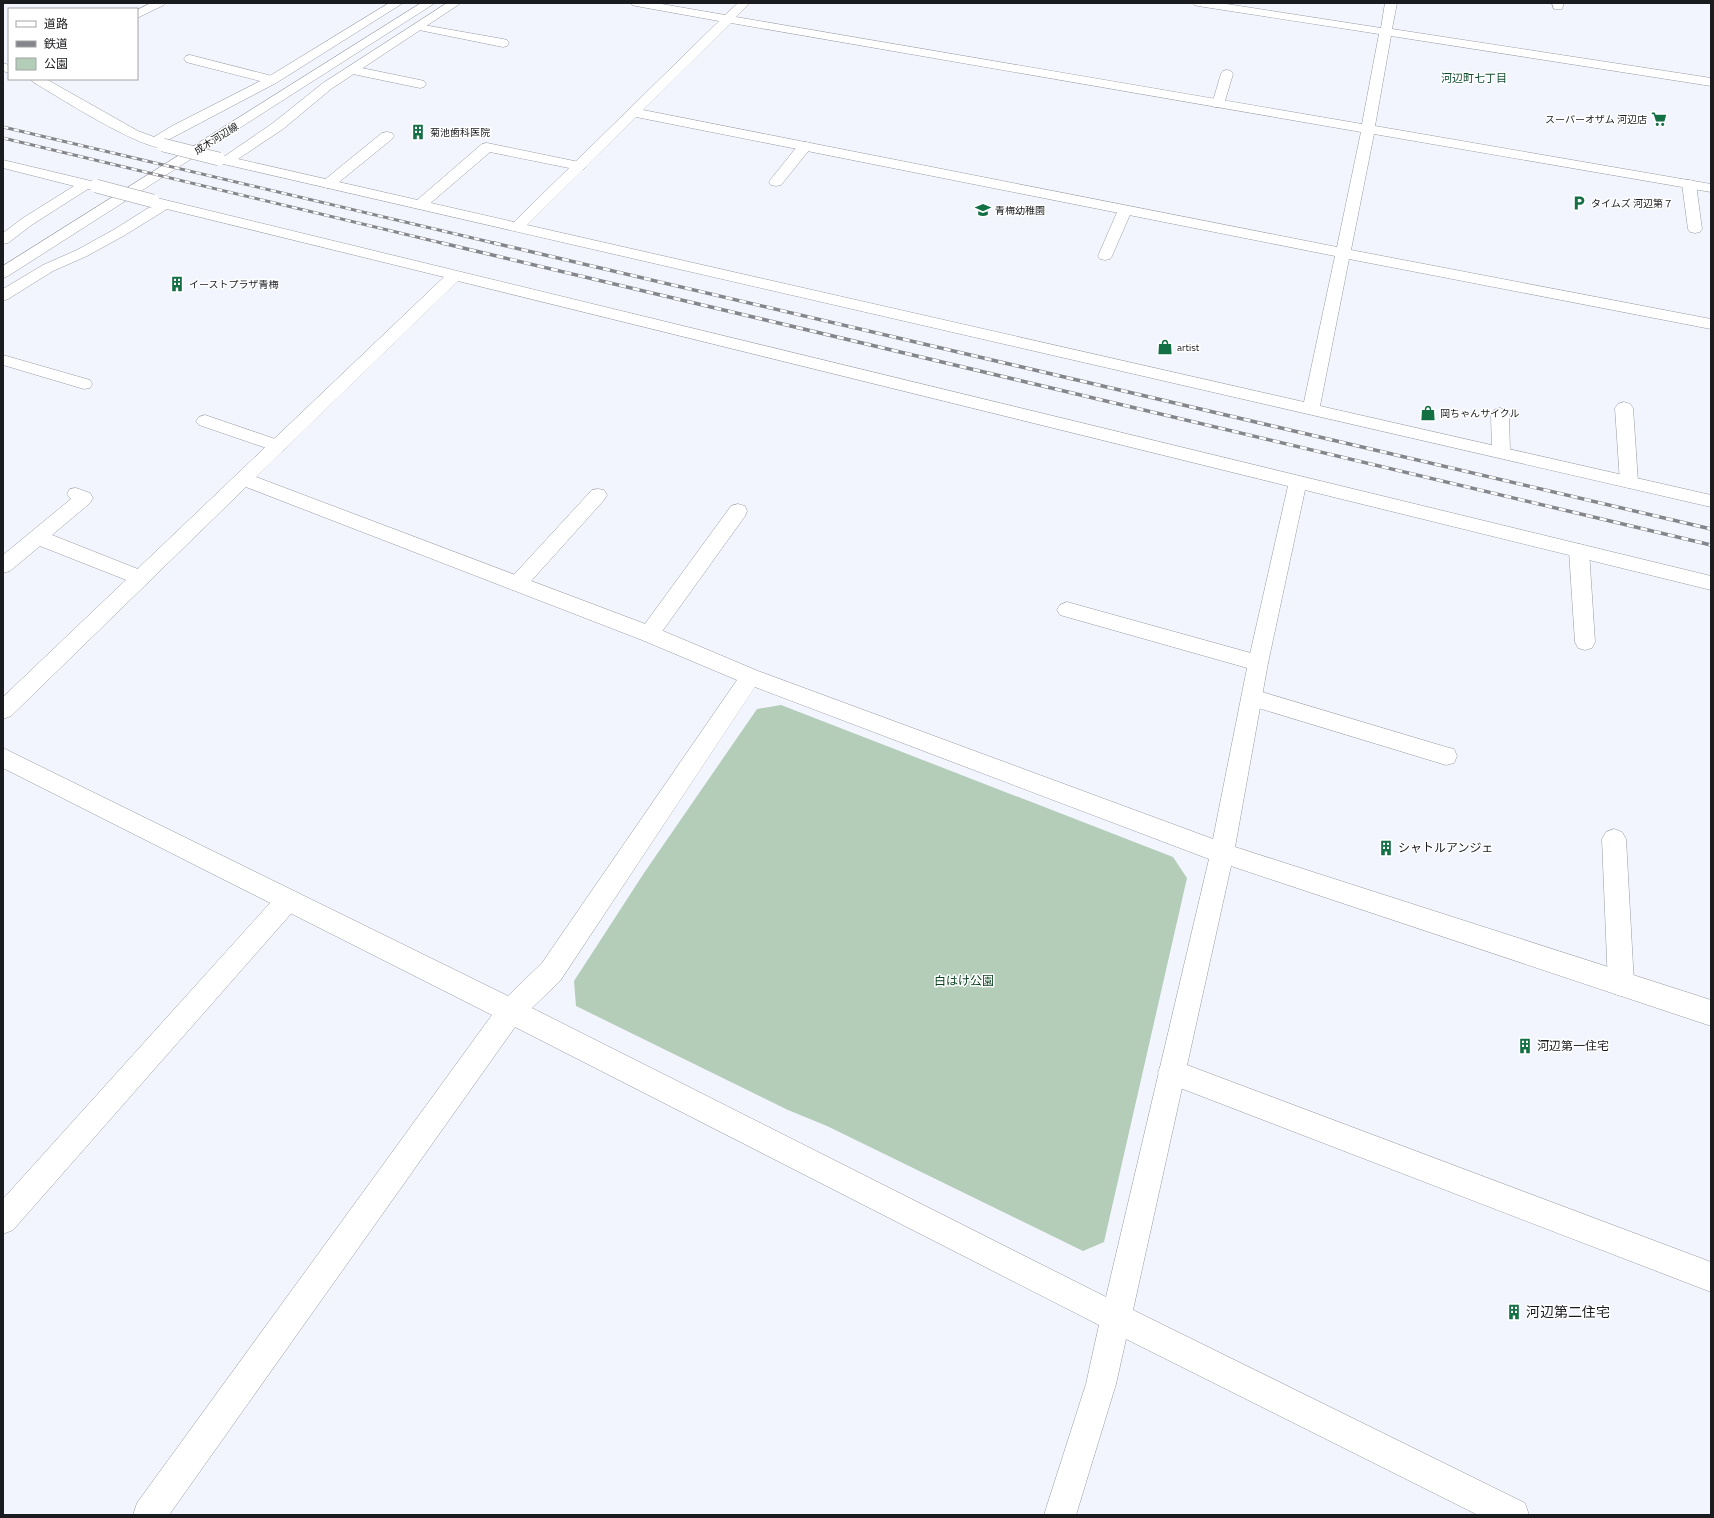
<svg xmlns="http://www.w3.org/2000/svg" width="1714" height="1518" viewBox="0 0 1714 1518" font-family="'Titillium Web','Noto Sans JP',sans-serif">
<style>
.green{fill:#b3cdb9}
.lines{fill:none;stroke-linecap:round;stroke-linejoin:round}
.service-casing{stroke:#989ba3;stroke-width:1}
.minor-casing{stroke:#989ba3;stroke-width:1}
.secondary-casing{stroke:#989ba3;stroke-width:1}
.service{fill:#fff;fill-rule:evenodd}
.minor{fill:#fff;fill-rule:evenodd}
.secondary{fill:#fff;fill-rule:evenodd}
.rail-far1-casing{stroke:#84868c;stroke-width:3}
.rail-casing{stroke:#84868c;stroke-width:3.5}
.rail-far1{stroke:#fff;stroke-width:2;stroke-dasharray:5.5;stroke-linecap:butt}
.rail{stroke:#fff;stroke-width:2.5;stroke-dasharray:7;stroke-linecap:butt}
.minor-bridge-casing{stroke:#989ba3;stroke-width:14;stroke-linecap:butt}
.minor-bridge{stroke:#fff;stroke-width:13}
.labels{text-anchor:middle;stroke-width:3;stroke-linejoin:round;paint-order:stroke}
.far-poi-label{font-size:10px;fill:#1a1b1e;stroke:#fff;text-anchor:start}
.far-street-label{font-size:10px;fill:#1a1b1e;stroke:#fff}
.far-neighbourhood-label{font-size:11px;fill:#114d2f;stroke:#fff}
.poi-label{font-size:12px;fill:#1a1b1e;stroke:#fff;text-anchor:start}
.park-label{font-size:12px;fill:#0a4321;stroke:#fff}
.near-poi-label{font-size:14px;fill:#1a1b1e;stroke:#fff;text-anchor:start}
</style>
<rect width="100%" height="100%" fill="#f3f5fe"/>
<!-- green -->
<path class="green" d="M 781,705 L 1173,857 L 1187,878 L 1104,1242 L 1083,1251 L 827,1126 L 788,1110 L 576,1006 L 574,981 L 644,873 L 757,709 Z"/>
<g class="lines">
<!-- service casing -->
<g class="service-casing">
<path id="service" d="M 1552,3 L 1564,3 L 1562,9 L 1554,9 Z
M 418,24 L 503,39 L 507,40 L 509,43 L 507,46 L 503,47 L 414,29 L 412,27 L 414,25 Z
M 190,55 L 276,77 L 278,80 L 276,83 L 272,84 L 186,62 L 184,59 L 186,56 Z
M 352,66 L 420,80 L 424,81 L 426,84 L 424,87 L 420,88 L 348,73 L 346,70 L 348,67 Z
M 1227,70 L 1231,71 L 1233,74 L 1224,104 L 1222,107 L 1214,107 L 1212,104 L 1221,74 L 1223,71 Z
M 387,132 L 392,133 L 394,136 L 392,139 L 333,187 L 328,188 L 323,187 L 321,184 L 323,181 L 382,133 Z
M 805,142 L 810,143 L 812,146 L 810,149 L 781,185 L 776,186 L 771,185 L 769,182 L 771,179 L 800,143 Z
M 487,143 L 579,162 L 584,163 L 586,166 L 584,169 L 579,170 L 490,152 L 426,207 L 421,208 L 416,207 L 414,204 L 416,201 L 482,144 Z
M 1689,180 L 1694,181 L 1696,184 L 1702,229 L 1700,232 L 1695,233 L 1690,232 L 1688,229 L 1682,184 L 1684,181 Z
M 1125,206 L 1130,207 L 1132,210 L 1112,256 L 1110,259 L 1105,260 L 1100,259 L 1098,256 L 1118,210 L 1120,207 Z
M 3,355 L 90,380 L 92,384 L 90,388 L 84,389 L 3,365 Z
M 1624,402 L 1630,404 L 1633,408 L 1638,482 L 1635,486 L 1629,488 L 1623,486 L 1620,482 L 1615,408 L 1618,404 Z
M 1500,408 L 1506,410 L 1509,414 L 1510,452 L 1507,456 L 1501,458 L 1495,456 L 1492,452 L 1491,414 L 1494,410 Z
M 205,415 L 284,442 L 287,446 L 284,450 L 278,452 L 199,425 L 196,421 L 199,417 Z
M 76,488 L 90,493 L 93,498 L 90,503 L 52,535 L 148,573 L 151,578 L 148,583 L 141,585 L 134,583 L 40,546 L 10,571 L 3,573 L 3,555 L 71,499 L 67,494 L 70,489 Z
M 598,489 L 604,490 L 607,495 L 604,500 L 524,589 L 517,591 L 510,589 L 507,584 L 510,579 L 592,490 Z
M 738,504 L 745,506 L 747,511 L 745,516 L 656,640 L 649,642 L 642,640 L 639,634 L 642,628 L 731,506 Z
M 1579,544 L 1586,546 L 1589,551 L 1595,642 L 1592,648 L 1585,650 L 1578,648 L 1575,642 L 1569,551 L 1572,546 Z
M 1067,602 L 1258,655 L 1265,657 L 1268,663 L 1265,669 L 1258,671 L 1060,615 L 1057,610 L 1060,605 Z
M 1252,689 L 1446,747 L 1454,749 L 1457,756 L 1454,763 L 1446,765 L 1245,704 L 1241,698 L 1245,692 Z
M 1614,829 L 1622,832 L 1626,839 L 1634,984 L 1630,993 L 1621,996 L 1612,993 L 1608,984 L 1602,839 L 1606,832 Z
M 288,889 L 296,892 L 300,900 L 296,908 L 13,1230 L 3,1234 L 3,1199 L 280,892 Z
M 1171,1059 L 1711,1262 L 1711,1292 L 1162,1081 L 1158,1072 L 1162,1063 Z"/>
</g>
<!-- minor casing -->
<g class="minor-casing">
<path id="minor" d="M 151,3 L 166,3 L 164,5 L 137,18 L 137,10 Z
M 389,3 L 403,3 L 276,83 L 166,141 L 170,145 L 168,148 C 145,153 57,96 33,82 L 31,79 L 46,79 L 138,131 L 154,137 L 172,126 L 268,77 Z
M 447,3 L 461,3 L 331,89 L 283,129 L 238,159 L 514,222 L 719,21 L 636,6 L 632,5 L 630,3 L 656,3 L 725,15 L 738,3 L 750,3 L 736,17 L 1362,124 L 1379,34 L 1198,6 L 1194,5 L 1192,3 L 1220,3 L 1381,28 L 1385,3 L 1397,3 L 1392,29 L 1711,78 L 1711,86 L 1391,36 L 1375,126 L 1711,184 L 1711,192 L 1374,134 L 1351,250 L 1711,319 L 1711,329 L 1349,259 L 1320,406 L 1711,495 L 1711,507 L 219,163 L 214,162 L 212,159 L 214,156 L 219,155 L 225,156 L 273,123 L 323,83 ZM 731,23 L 1361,132 L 1337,247 L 643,110 ZM 636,117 L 1335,256 L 1304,402 L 527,225 Z
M 3,63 L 9,65 L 9,73 L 3,71 Z
M 3,160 L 91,181 L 98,183 L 100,186 L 98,189 L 93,190 L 88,189 L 33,224 L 8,243 L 3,244 L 3,233 L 23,218 L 74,186 L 3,168 Z
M 153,197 L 1711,576 L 1711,590 L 1305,490 L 1268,663 L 1235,847 L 1711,1000 L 1711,1026 L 1231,866 L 1133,1310 L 1525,1503 L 1529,1515 L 1478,1515 L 1126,1339 L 1116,1384 L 1076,1515 L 1044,1515 L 1086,1384 L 1099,1325 L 515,1027 L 169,1515 L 133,1515 L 137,1503 L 492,1015 L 3,768 L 3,748 L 508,996 L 542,963 L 737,680 L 642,640 L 246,487 L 11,716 L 3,719 L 3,697 L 444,277 L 167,209 L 125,235 L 87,256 L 53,271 L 8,299 L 3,301 L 3,289 L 43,265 L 77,250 L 115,229 L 153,205 L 148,204 L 146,201 L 148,198 ZM 458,281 L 1288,486 L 1248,663 L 1213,839 L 758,671 L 656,628 L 256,477 ZM 755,687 L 1209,859 L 1106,1297 L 532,1008 L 560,981 Z"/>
</g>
<!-- secondary casing -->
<g class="secondary-casing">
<path id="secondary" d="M 421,3 L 435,3 L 8,276 L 3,278 L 3,266 Z"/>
</g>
<!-- service -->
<use href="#service" class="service"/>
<!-- minor -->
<use href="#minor" class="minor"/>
<!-- secondary -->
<use href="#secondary" class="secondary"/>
<!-- rail-far1 casing -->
<g class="rail-far1-casing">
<path id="rail-far1" d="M 3,127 L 498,244
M 3,138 L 446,244"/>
</g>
<!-- rail casing -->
<g class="rail-casing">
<path id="rail" d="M 442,243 L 1711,545
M 494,243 L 1711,529"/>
</g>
<!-- rail-far1 -->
<use href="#rail-far1" class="rail-far1"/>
<!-- rail -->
<use href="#rail" class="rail"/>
<!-- minor-bridge casing -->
<g class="minor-bridge-casing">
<path id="minor-bridge" d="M 163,145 L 219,159
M 96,186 L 153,201"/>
</g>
<!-- minor-bridge -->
<use href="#minor-bridge" class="minor-bridge"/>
</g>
<!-- icons -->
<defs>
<g id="supermarket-bare" transform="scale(1.2)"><path d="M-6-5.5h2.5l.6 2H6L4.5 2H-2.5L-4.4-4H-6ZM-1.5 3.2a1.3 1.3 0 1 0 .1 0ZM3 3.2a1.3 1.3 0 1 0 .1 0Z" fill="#136f44" stroke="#fff" stroke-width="2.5" paint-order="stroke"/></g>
<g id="building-bare" transform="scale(1.2)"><path d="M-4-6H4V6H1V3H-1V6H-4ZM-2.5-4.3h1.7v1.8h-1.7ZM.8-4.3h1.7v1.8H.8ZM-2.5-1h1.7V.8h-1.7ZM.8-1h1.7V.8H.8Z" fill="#136f44" stroke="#fff" stroke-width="2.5" paint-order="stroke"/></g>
<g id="parking-bare" transform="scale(1.2)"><path d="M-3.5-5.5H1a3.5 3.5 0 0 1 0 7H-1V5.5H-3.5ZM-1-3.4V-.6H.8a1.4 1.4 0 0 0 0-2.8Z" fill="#136f44" stroke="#fff" stroke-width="2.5" paint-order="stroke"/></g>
<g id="school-bare" transform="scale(1.2)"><path d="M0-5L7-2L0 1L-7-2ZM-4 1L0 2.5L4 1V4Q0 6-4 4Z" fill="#136f44" stroke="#fff" stroke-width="2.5" paint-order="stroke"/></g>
<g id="shop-bare" transform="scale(1.2)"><path d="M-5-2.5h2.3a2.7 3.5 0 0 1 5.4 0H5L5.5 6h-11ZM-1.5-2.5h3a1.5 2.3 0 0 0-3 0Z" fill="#136f44" stroke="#fff" stroke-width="2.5" paint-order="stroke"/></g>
</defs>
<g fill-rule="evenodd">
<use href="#supermarket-bare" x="1659" y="119"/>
<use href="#building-bare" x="418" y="132"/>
<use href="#parking-bare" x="1579" y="203"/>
<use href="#school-bare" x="983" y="210"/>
<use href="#building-bare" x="177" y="284"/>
<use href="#shop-bare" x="1165" y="347"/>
<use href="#shop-bare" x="1428" y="413"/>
<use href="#building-bare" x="1386" y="848"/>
<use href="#building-bare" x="1525" y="1046"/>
<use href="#building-bare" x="1514" y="1312"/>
</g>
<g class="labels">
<!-- far-poi labels -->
<g class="far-poi-label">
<text x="1647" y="123" text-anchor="end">スーパーオザム 河辺店</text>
<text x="430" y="136">菊池歯科医院</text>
<text x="1591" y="207">タイムズ 河辺第７</text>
<text x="995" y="214">青梅幼稚園</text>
<text x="189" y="288">イーストプラザ青梅</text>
<text x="1177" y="351">artist</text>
<text x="1440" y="417">岡ちゃんサイクル</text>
</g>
<!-- far-street labels -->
<g class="far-street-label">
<text transform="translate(216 138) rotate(-32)" y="4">成木河辺線</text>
</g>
<!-- far-neighbourhood labels -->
<g class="far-neighbourhood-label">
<text x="1474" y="82">河辺町七丁目</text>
</g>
<!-- poi labels -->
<g class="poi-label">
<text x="1398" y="852">シャトルアンジェ</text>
<text x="1537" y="1050">河辺第一住宅</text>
</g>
<!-- park labels -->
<g class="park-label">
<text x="964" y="985">白はけ公園</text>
</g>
<!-- near-poi labels -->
<g class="near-poi-label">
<text x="1526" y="1317">河辺第二住宅</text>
</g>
</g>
<!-- border -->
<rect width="1714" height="1518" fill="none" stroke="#1a1b1e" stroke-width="8"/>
<!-- legend -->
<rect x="8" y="8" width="130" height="72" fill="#ffffff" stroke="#a3a4a5"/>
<rect x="16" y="21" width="20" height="6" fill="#ffffff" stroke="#a3a4a5"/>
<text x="44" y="28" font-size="12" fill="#1a1b1e">道路</text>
<rect x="16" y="41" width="20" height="6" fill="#84868c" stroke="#a3a4a5"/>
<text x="44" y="48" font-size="12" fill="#1a1b1e">鉄道</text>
<rect x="16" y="58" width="20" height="12" fill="#b3cdb9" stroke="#a3a4a5"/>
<text x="44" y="68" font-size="12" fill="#1a1b1e">公園</text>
</svg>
